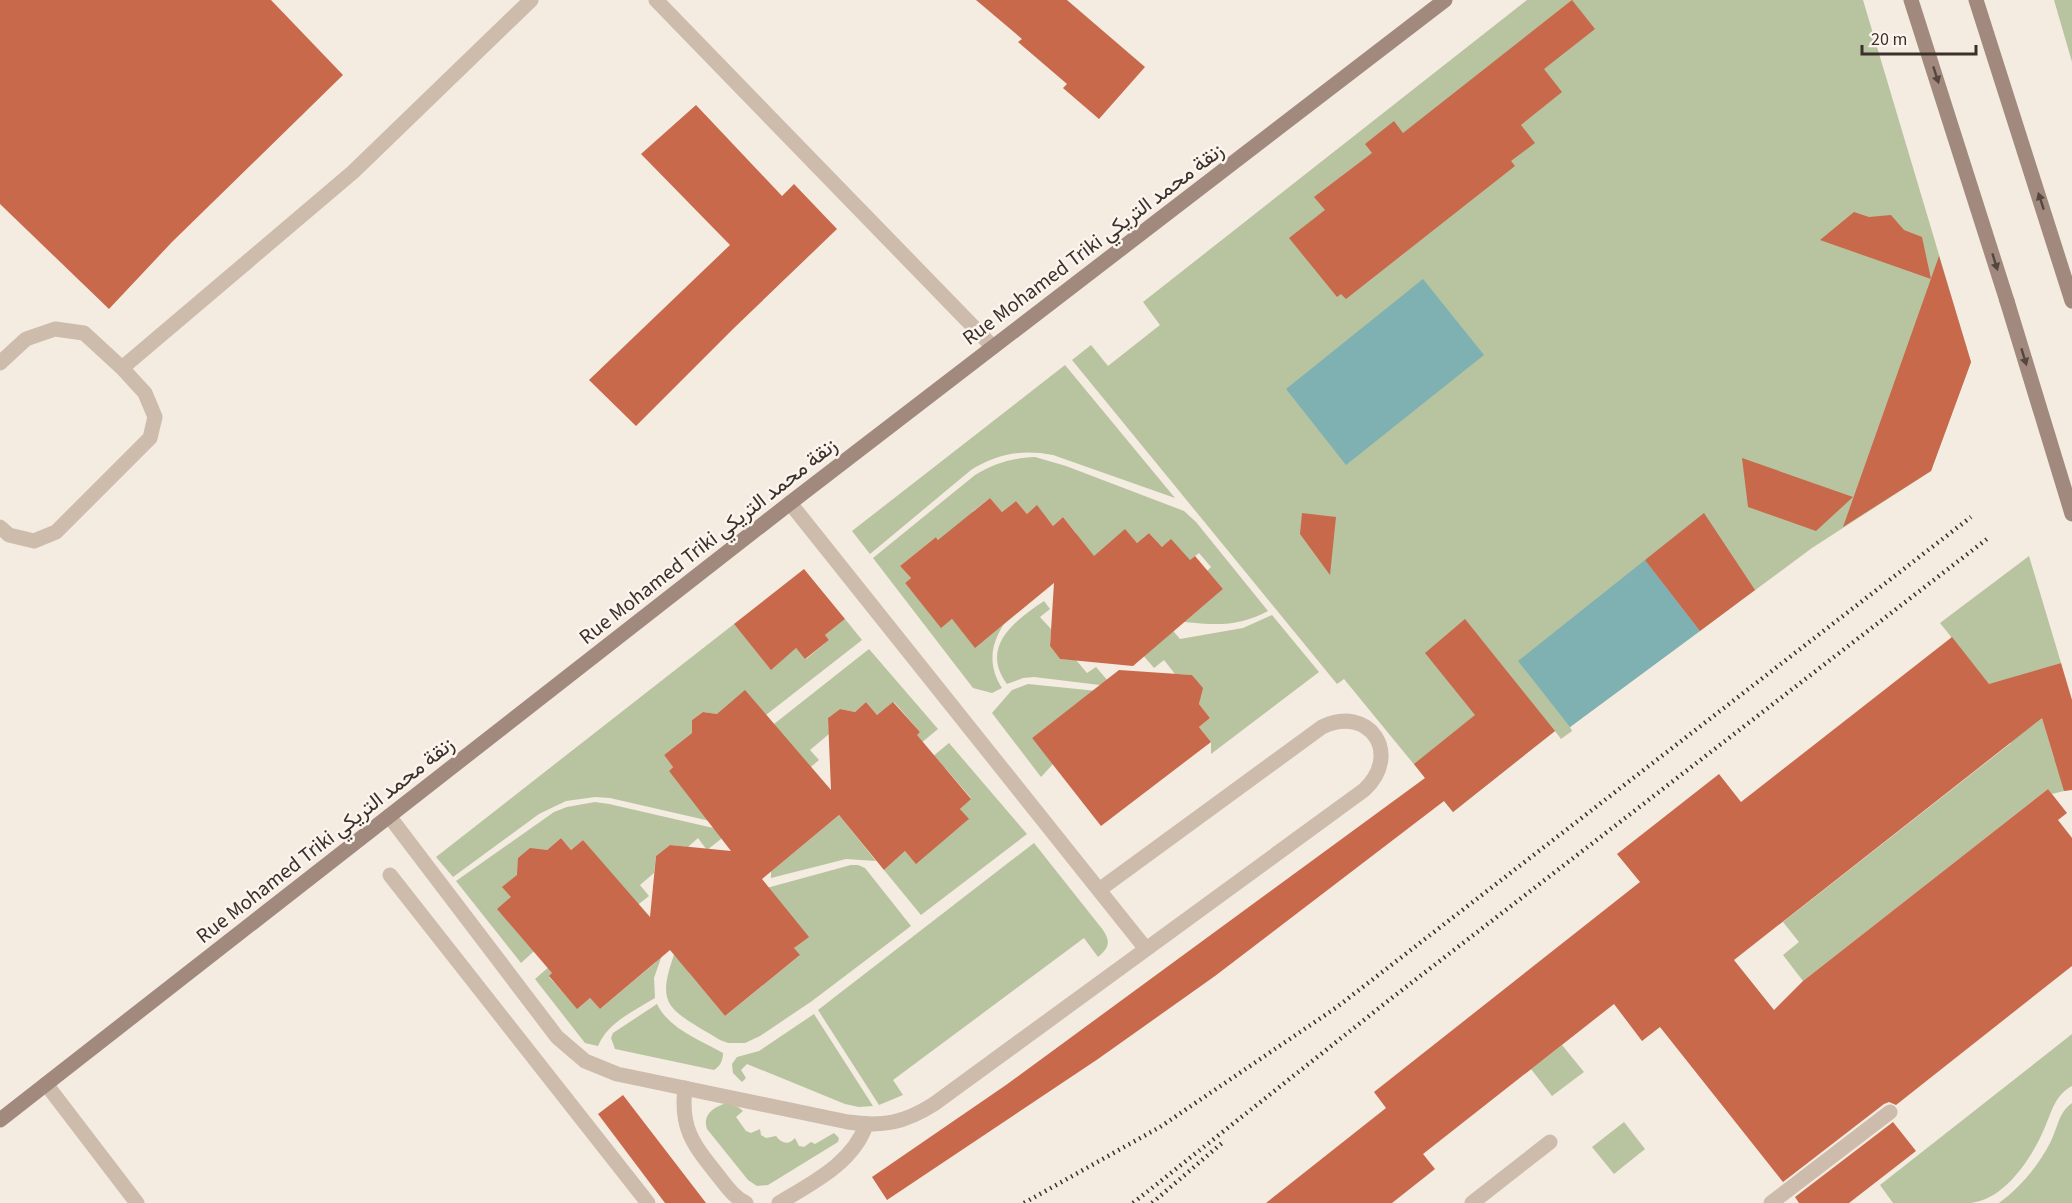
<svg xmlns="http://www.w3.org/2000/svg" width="2072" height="1203" viewBox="0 0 2072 1203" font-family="'Source Sans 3',Vazirmatn,sans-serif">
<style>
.green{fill:#b8c4a0}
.water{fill:#7fb0b2}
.building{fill:#c8694b}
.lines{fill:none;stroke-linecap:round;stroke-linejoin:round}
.lane{stroke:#cdbbac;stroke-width:15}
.street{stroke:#cdbbac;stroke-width:15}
.secondary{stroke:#a18a7d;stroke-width:15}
.rail{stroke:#3b302b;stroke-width:4.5;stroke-dasharray:1.5 4.5;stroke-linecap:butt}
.secondary-bridge{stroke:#a18a7d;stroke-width:15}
.oneway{fill:#544640}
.labels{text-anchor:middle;stroke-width:5;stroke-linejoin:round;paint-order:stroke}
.street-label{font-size:21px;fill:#3b302b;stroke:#fbf5ee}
</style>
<rect width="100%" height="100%" fill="#f4ebe1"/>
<!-- green -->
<path class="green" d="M 1527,0 L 1863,0 L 1971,362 L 1931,471 L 1812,548 L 1570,727 L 1572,731 L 1561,739 L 1555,731 L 1453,812 L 1344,679 L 1337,684 L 1072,360 L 1091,345 L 1108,366 L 1160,325 L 1143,302 Z
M 2054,0 L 2072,0 L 2072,62 Z
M 1065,365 L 1175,498 L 1053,455 C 1022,449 997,454 971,470 L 870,554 L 852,531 Z
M 1035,457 L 1066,466 L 1184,511 L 1196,522 L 1268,611 C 1238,627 1217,625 1184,622 L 1223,589 L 1207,571 L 1211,567 L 1199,553 L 1190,560 L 1162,547 L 1149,533 L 1137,543 L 1125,530 L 1107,545 L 1117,557 L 1094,576 L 1076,533 L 1063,517 L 1053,526 L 1037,506 L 1027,514 L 1016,501 L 1002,512 L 990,498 L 972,512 L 981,523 L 948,550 L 936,537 L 900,566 L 911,578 L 905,583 L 941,627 L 952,619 L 975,647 L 1004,624 C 990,645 988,666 1002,688 L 992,693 L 973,688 L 873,558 L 975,475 C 994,463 1012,458 1035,457 Z
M 2029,556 L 2061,663 L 2029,673 L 2054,758 L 2072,789 L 2052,794 L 2048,789 L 1803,981 L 1783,955 L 1799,942 L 1783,922 L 2011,743 L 1985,710 L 2000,698 L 1940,623 Z
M 1044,601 L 1050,609 L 1040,617 L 1051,629 L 1050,646 L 1060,659 L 1076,660 L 1087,673 L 1096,667 L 1108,681 L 1108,686 L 1034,677 L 1023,678 L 1007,684 C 979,646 1016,620 1044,601 Z
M 1272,615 L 1319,672 L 1211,754 L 1211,742 L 1199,727 L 1210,718 L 1199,704 L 1202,688 L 1192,675 L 1175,674 L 1164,660 L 1154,668 L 1142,654 L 1163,619 L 1180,639 L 1243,628 Z
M 845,619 L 862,640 L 766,715 L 717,714 L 703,712 L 692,720 L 692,733 L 664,755 L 673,767 L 669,771 L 723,824 L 610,798 L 595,797 L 566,801 L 539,814 L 453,877 L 436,857 L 734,624 L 771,669 L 795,647 L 806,659 L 829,640 L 825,635 Z
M 869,649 L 938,729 L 909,753 L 903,746 L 920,732 L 894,702 L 877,715 L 866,702 L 855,712 L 840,709 L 828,718 L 829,734 L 810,750 L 819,760 L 805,772 L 774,724 Z
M 1028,684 L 1107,692 L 1076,704 L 1032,738 L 1053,764 L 1041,777 L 992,713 L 1012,690 Z
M 949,743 L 1027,834 L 921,915 L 884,870 L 905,851 L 916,863 L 968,820 L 960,809 L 971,798 L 945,768 L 920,767 Z
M 595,802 L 609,804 L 722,830 L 721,839 L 707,850 L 698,838 L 688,847 L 670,845 L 656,856 L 654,873 L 640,885 L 649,896 L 635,907 L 583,840 L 571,850 L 561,838 L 517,875 L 511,897 L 544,942 L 521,963 L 456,881 L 554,812 L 567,807 Z
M 839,815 L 876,861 L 846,859 L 771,878 L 771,871 Z
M 1034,843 L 1103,930 C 1111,942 1109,948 1098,957 L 1084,938 L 893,1080 L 903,1095 L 879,1105 L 818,1010 Z
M 851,865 L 858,865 L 865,868 L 911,926 L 812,1001 L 760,1036 L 745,1043 L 728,1043 L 720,1040 C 664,1006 654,1007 679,941 L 689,973 L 725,1016 L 799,956 L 794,948 L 808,937 L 748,893 Z
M 667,941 L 654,978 L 655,998 C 634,1011 608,1022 598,1046 L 585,1043 L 535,979 L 558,959 L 563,964 L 549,977 L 577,1008 L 590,998 L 600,1009 L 655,963 Z
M 657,1004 C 669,1029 700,1040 723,1053 C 723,1061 720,1066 714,1070 L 615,1049 L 611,1038 L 613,1033 Z
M 814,1014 L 873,1106 L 859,1107 L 845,1104 L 747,1064 L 741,1070 L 746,1078 L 742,1082 L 733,1073 L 732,1064 L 737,1057 L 759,1051 Z
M 2072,1034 L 2072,1086 C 2055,1095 2052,1111 2045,1127 C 2033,1156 2006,1199 1971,1203 C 1946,1203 1919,1203 1893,1203 L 1880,1185 Z
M 1562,1045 L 1584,1072 L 1552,1096 L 1531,1069 Z
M 727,1103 L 738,1107 L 743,1111 L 736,1117 L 746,1131 L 751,1133 L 760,1129 L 761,1135 L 766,1138 L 776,1136 C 782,1144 789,1145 795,1138 L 799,1146 L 804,1147 L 811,1142 L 815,1144 L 834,1133 L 839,1138 L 838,1142 L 768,1185 L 757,1186 L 748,1180 L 707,1129 C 702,1114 714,1107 727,1103 Z
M 2072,1103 L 2072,1203 L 1999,1203 C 2020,1188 2038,1166 2050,1143 C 2058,1128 2058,1113 2072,1103 Z
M 1624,1122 L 1645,1149 L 1614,1174 L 1592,1147 Z"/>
<!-- water -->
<path class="water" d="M 1423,279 L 1484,355 L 1346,465 L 1286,389 Z
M 1645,560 L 1700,631 L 1570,727 L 1518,661 Z"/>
<!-- building -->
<path class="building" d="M 0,0 L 271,0 L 343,75 L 172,242 L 109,309 L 0,204 Z
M 976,0 L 1067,0 L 1145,67 L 1099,119 L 1063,88 L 1067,84 L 1018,42 L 1022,39 Z
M 1572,0 L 1595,29 L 1544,69 L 1562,92 L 1521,125 L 1535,143 L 1511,161 L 1515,166 L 1346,299 L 1341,294 L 1337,297 L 1289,238 L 1325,210 L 1314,197 L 1372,153 L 1365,144 L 1394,121 L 1403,133 Z
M 696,105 L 782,196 L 794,184 L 837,229 L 733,329 L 636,426 L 589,380 L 730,245 L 641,154 Z
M 1854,212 L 1869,217 L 1891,215 L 1904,230 L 1922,237 L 1931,279 L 1820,240 Z
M 1939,256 L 1971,362 L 1931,471 L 1843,527 Z
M 1742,458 L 1853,497 L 1816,531 L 1748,507 Z
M 990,498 L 1002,512 L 1016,501 L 1027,514 L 1037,505 L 1053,526 L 1063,517 L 1094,556 L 1125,529 L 1137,543 L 1149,533 L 1162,547 L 1171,539 L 1190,560 L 1195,556 L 1223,589 L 1133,666 L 1060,659 L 1050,646 L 1054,583 L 975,648 L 952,619 L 941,628 L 905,583 L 911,578 L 900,566 L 936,537 L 938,540 Z
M 1302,513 L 1336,517 L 1330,575 L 1300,534 Z
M 1704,513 L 1755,590 L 1700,631 L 1645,560 Z
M 804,569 L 845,619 L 825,635 L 829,640 L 805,659 L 796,648 L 771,670 L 734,624 Z
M 1465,619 L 1555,731 L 1453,812 L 1444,801 L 1215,976 L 1098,1059 L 887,1200 L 872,1177 L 1006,1085 L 1425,778 L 1414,764 L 1475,715 L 1425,653 Z
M 1952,637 L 1989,684 L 2061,663 L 2072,700 L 2072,790 L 2064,791 L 2042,718 L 1734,960 L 1774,1010 L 1803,981 L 2048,789 L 2067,813 L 2058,820 L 2072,838 L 2072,966 L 1896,1105 L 1889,1102 L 1884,1104 L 1783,1182 L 1660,1027 L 1642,1041 L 1614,1004 L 1423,1154 L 1435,1169 L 1392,1203 L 1266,1203 L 1386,1108 L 1374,1092 L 1640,882 L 1617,854 L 1719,774 L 1741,802 Z
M 1119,670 L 1192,675 L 1203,688 L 1199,704 L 1210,718 L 1199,727 L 1211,742 L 1101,826 L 1032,738 Z
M 745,690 L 831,790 L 828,718 L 840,709 L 855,712 L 866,702 L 877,715 L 893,702 L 920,732 L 917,735 L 971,799 L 960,809 L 969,819 L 916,864 L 905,851 L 884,870 L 839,815 L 762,879 L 809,937 L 794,948 L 800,955 L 725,1016 L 670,950 L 600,1009 L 590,998 L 577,1009 L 549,976 L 552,973 L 497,909 L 511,897 L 502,887 L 517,875 L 518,858 L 530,848 L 547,850 L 561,838 L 571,850 L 583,840 L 650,917 L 656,856 L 670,845 L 731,851 L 669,771 L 673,767 L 664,755 L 692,733 L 692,720 L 703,712 L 717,714 Z
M 623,1095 L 706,1203 L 665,1203 L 598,1114 Z
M 1893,1122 L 1916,1151 L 1849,1203 L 1799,1203 L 1795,1197 Z"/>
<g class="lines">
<!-- lane -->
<path class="lane" d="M 0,363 L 26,339 L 55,329 L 84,333 L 122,368 L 145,393 L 155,417 L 150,438 L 56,532 L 34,541 L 9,535 L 0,527
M 122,368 L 353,172 L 531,0
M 46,1084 L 137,1203
M 685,1088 C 680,1128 693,1144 716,1173 C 725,1184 733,1197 746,1203
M 779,1203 C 812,1183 853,1163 866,1125
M 1472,1203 L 1550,1142
M 1771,1203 L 1890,1112"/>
<!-- street -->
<path class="street" d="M 656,0 L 993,347
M 790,503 L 1146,949
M 389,816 L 557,1037 L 585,1061 L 617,1074 L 848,1122 C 883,1127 904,1123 934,1104 L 1364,790 C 1403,754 1369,704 1322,727 L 1099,890
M 390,875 L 648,1203"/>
<!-- secondary -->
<path class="secondary" d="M 1911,0 L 2007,301
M 1976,0 L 2072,301
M 0,1120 L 790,503 L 1445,0"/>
<!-- rail -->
<path class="rail" d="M 1024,1203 L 1160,1127 L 1337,1007 L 1971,517
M 1133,1203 L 1393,997 L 1987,539
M 1152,1203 L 1222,1143"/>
<!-- secondary-bridge -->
<path class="secondary-bridge" d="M 2007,301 L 2072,514"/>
</g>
<!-- one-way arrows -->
<defs><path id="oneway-solid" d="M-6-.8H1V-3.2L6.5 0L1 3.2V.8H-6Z" transform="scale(1.5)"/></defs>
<g class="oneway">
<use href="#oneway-solid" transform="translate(1936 75) rotate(72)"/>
<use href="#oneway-solid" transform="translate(2041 201) rotate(-108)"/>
<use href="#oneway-solid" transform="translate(1995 262) rotate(73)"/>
<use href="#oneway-solid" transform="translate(2024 357) rotate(73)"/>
</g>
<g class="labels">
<!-- street labels -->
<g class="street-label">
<text transform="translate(1093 244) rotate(-37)" y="7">Rue Mohamed Triki زنقة محمد التريكي</text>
<text transform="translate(708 541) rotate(-38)" y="7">Rue Mohamed Triki زنقة محمد التريكي</text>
<text transform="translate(325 840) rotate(-38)" y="7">Rue Mohamed Triki زنقة محمد التريكي</text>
</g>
</g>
<!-- scale -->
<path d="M1862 45v9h114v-9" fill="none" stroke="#3b302b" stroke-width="3"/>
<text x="1871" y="45" font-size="18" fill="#3b302b" stroke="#fbf5ee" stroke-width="4.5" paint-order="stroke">20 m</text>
</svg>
